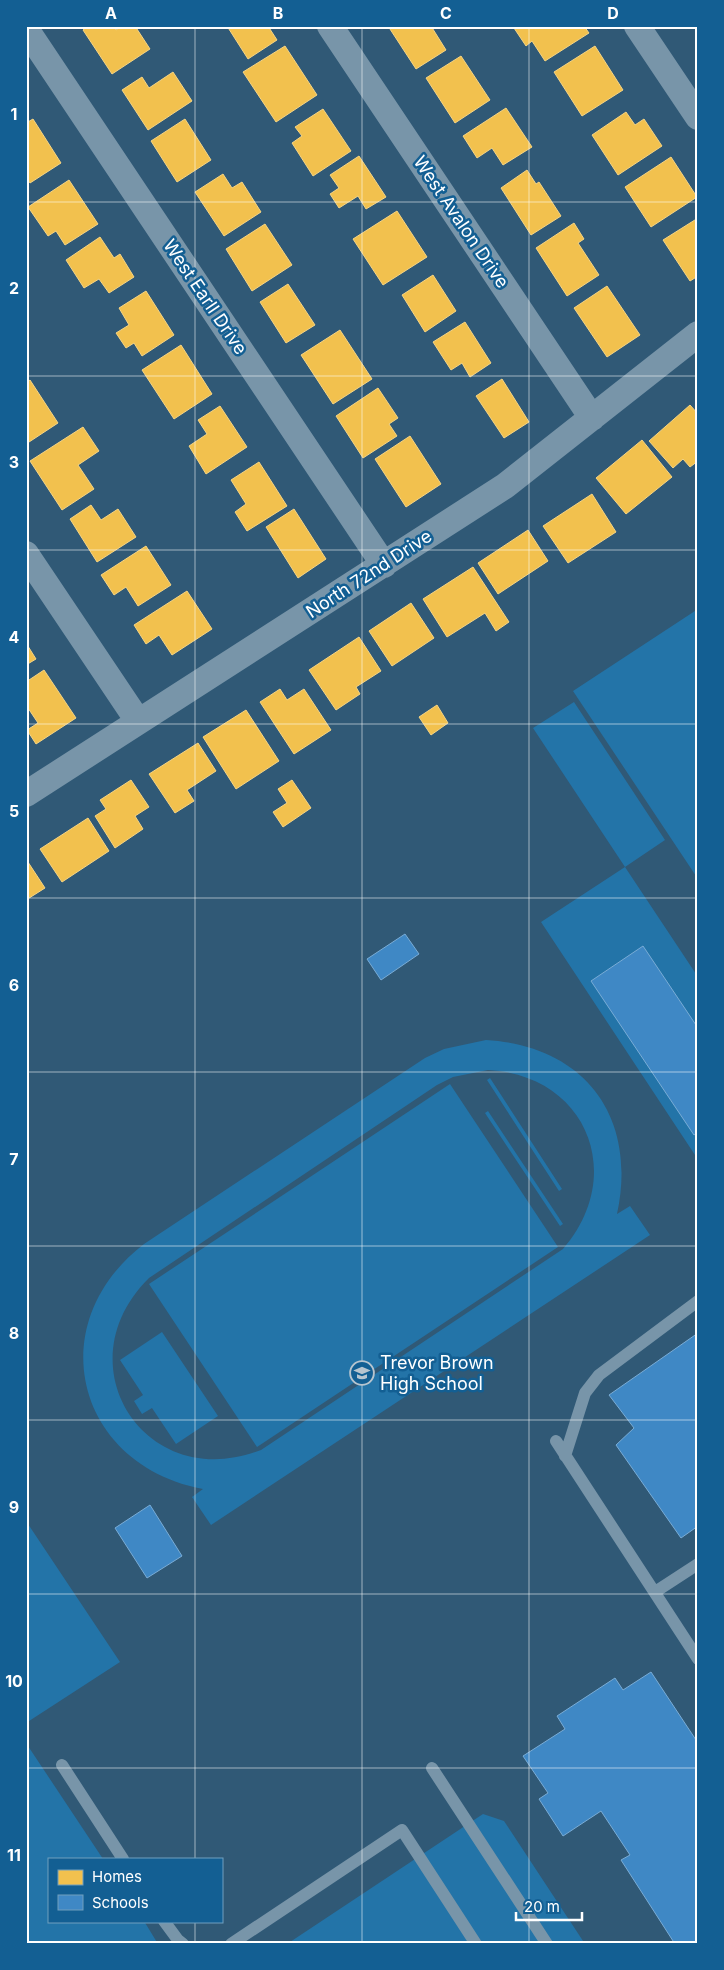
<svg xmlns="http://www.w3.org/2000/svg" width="724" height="1970" viewBox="0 0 724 1970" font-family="Inter,sans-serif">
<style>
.green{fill:#2374a8;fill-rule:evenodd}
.homes{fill:#f2c14e;stroke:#f6d483}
.schools{fill:#3f88c5;stroke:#79acd6}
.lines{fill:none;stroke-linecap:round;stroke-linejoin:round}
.service{stroke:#7895a9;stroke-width:12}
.minor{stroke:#7895a9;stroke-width:26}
.grid{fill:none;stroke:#fff;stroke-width:1;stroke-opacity:0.55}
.labels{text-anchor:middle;stroke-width:5;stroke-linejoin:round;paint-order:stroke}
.street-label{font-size:18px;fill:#fff;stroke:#135f93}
.poi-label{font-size:18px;fill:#fff;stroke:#135f93;text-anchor:start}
.neatline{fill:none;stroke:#fff;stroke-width:2}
.grid-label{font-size:16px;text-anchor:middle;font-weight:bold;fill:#fff}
</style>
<rect width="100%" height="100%" fill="#305976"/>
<!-- green -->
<path class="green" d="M 698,609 L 698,879 L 573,691 Z
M 574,702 L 665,840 L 625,867 L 698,977 L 698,1153 L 695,1155 L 541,922 L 625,867 L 533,728 Z
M 486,1040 C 585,1046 638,1117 617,1214 L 630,1206 L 650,1235 L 211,1525 L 192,1497 L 203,1489 C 76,1465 40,1324 144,1244 L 425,1058 L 444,1049 ZM 488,1070 C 587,1075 627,1175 563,1249 L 261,1450 C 146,1495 61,1365 149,1278 L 437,1085 L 453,1077 Z
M 490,1078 L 562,1189 L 559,1191 L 487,1080 Z
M 450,1084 L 558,1247 L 257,1447 L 149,1284 Z
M 488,1111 L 563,1224 L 560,1226 L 485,1113 Z
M 162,1332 L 218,1416 L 176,1444 L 152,1408 L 142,1414 L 134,1401 L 143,1395 L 120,1360 Z
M 26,1521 L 120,1662 L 26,1723 Z
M 26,1743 L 103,1859 L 49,1859 L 49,1921 L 144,1921 L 158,1944 L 26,1944 Z
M 483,1814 L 504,1821 L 585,1944 L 287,1944 Z"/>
<!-- homes -->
<path class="homes" d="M 88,26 L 113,26 L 116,30 L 122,26 L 135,26 L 150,49 L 112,74 L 83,30 Z
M 227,26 L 268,26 L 277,40 L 248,59 Z
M 388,26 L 431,26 L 446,50 L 416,69 Z
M 517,26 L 584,26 L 589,33 L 545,61 L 532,41 L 526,46 L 514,28 Z
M 285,46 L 317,95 L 276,122 L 243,72 Z
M 595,46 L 623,90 L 582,116 L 554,72 Z
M 461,56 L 490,100 L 455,123 L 426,78 Z
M 173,72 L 192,101 L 148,130 L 122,90 L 142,77 L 149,88 Z
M 506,108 L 532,147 L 503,165 L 492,148 L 477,158 L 463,136 Z
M 323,109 L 351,151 L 313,176 L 292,143 L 302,136 L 295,127 Z
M 626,112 L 635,125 L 644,119 L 662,146 L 618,175 L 592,135 Z
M 33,119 L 61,163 L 30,183 L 26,177 L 26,123 Z
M 185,119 L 211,160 L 177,182 L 151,141 Z
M 359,156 L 386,197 L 366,209 L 358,196 L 339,208 L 330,194 L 339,188 L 330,175 Z
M 671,157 L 697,197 L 651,227 L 625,187 Z
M 527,170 L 536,184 L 539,182 L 561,216 L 531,235 L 501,188 Z
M 223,174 L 232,188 L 242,182 L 261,212 L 224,236 L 195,192 Z
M 69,180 L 98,224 L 65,245 L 56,231 L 48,236 L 28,207 Z
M 397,211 L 427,257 L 383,285 L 353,239 Z
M 698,218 L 698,276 L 690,281 L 663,240 Z
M 574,223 L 584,239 L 578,243 L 599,275 L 567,296 L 536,248 Z
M 265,224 L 292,265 L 252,291 L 226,249 Z
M 100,237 L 114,258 L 120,254 L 134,277 L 109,293 L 99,279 L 84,288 L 66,260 Z
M 433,275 L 456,311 L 425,332 L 402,295 Z
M 288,284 L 315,325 L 286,343 L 260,302 Z
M 607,286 L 640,335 L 607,357 L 574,308 Z
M 146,291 L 174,335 L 142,356 L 134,343 L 126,348 L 116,333 L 129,325 L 119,308 Z
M 465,322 L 491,363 L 470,377 L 462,363 L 451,370 L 433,342 Z
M 340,330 L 372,379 L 333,404 L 301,355 Z
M 181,345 L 212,394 L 174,419 L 142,370 Z
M 502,379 L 529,422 L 504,438 L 476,396 Z
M 30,380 L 58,423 L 26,444 L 26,383 Z
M 378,388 L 398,418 L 389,424 L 397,436 L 363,458 L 336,416 Z
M 690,405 L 698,414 L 698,461 L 690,467 L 683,459 L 673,468 L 649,441 Z
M 220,406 L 247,447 L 206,474 L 189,446 L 207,434 L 198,420 Z
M 83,427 L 99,451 L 78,465 L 94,489 L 62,510 L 30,461 Z
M 410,436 L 441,484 L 406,507 L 375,459 Z
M 642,440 L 672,477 L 626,514 L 596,478 Z
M 259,462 L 287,506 L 247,531 L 235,512 L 246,504 L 231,480 Z
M 592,494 L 616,532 L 568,563 L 543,526 Z
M 91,505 L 101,520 L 118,509 L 136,537 L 97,562 L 70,519 Z
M 294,509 L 326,559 L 298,578 L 266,527 Z
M 528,530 L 548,561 L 498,594 L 478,563 Z
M 146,546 L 171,585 L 138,606 L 126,587 L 114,595 L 101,575 Z
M 473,567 L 509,622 L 496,631 L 485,613 L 447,637 L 423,599 Z
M 187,591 L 212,629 L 172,655 L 159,635 L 146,644 L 134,625 Z
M 411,603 L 434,638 L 392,666 L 369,631 Z
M 359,637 L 381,671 L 356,687 L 360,694 L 336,710 L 309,670 Z
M 26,643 L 36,659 L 26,665 Z
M 44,670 L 76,718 L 36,744 L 27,730 L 38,723 L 26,705 L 26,682 Z
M 280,689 L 287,700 L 304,689 L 331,730 L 294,754 L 260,702 Z
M 437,705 L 448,723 L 431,735 L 419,717 Z
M 246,710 L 279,761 L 236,789 L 203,737 Z
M 198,743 L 216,771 L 187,790 L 194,801 L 175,813 L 149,774 Z
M 131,780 L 149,807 L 135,816 L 143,829 L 115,848 L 95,816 L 106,809 L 100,800 Z
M 292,780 L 311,808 L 283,827 L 273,812 L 287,803 L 278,789 Z
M 88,818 L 109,851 L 62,882 L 40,849 Z
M 26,859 L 45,888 L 26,900 Z"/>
<!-- schools -->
<path class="schools" d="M 405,934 L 419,954 L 381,980 L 367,959 Z
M 643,946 L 698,1028 L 698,1132 L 694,1135 L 591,981 Z
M 698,1333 L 698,1526 L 681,1538 L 616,1445 L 634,1428 L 609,1395 Z
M 150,1505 L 182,1556 L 147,1578 L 115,1528 Z
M 651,1672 L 698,1743 L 698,1944 L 675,1944 L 621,1860 L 630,1855 L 601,1811 L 563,1836 L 539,1799 L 548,1793 L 523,1756 L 565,1729 L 557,1716 L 615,1678 L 623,1690 Z"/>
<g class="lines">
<!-- service -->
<path class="service" d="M 556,1441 L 698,1659
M 565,1456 L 585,1393 L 599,1375 L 698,1301
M 655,1592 L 698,1564
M 62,1765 L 123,1859
M 432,1768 L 547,1944
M 164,1921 L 178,1940 L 183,1944
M 231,1944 L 402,1830 L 476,1944"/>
<!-- minor -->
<path class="minor" d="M 330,26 L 592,418
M 637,26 L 698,117
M 26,29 L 384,565
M 26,554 L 138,721
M 26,794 L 505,486 L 698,334"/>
</g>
<!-- grid -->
<path class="grid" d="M 195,26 L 195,1859M 362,26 L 362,1944M 529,26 L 529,1944M 26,202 L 698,202M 26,376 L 698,376M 26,550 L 698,550M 26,724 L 698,724M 26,898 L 698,898M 26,1072 L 698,1072M 26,1246 L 698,1246M 26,1420 L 698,1420M 26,1594 L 698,1594M 26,1768 L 698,1768M 195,1921 L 195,1944"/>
<!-- icons -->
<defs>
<g id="school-ring" transform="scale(1.25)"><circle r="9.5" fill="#135f93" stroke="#b7c5cf" stroke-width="1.5"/><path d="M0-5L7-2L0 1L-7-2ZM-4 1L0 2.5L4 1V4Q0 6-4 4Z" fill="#b7c5cf"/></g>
</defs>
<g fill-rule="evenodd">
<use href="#school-ring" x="362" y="1373"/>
</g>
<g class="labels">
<!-- street labels -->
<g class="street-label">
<text transform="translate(461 222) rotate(56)" y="6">West Avalon Drive</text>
<text transform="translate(205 297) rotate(56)" y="6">West Earll Drive</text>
<text transform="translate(369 574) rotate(-33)" y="6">North 72nd Drive</text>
</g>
<!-- poi labels -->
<g class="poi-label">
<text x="380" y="1369">Trevor Brown<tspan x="380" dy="21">High School</tspan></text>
</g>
</g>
<!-- border -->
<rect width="724" height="1970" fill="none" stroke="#135f93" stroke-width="55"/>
<!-- legend -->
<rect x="48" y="1858" width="175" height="65" fill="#135f93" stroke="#719fbe"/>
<rect x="58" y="1870" width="25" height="15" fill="#f2c14e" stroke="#719fbe"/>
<text x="92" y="1882" font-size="15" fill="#ffffff">Homes</text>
<rect x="58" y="1895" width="25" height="15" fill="#3f88c5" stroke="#719fbe"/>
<text x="92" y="1908" font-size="15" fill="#ffffff">Schools</text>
<!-- scale -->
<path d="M516 1912v8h66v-8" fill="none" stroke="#ffffff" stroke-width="2.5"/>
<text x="524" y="1912" font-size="15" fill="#ffffff" stroke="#135f93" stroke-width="4" paint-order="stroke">20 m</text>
<rect x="28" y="28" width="668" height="1914" class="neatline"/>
<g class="grid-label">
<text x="111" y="19">A</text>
<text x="278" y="19">B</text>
<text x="446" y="19">C</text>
<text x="613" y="19">D</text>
<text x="14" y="120">1</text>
<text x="14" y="294">2</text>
<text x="14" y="468">3</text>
<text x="14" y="643">4</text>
<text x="14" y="817">5</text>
<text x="14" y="991">6</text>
<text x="14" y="1165">7</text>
<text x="14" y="1339">8</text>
<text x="14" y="1513">9</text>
<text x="14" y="1687">10</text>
<text x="14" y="1861">11</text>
</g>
</svg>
